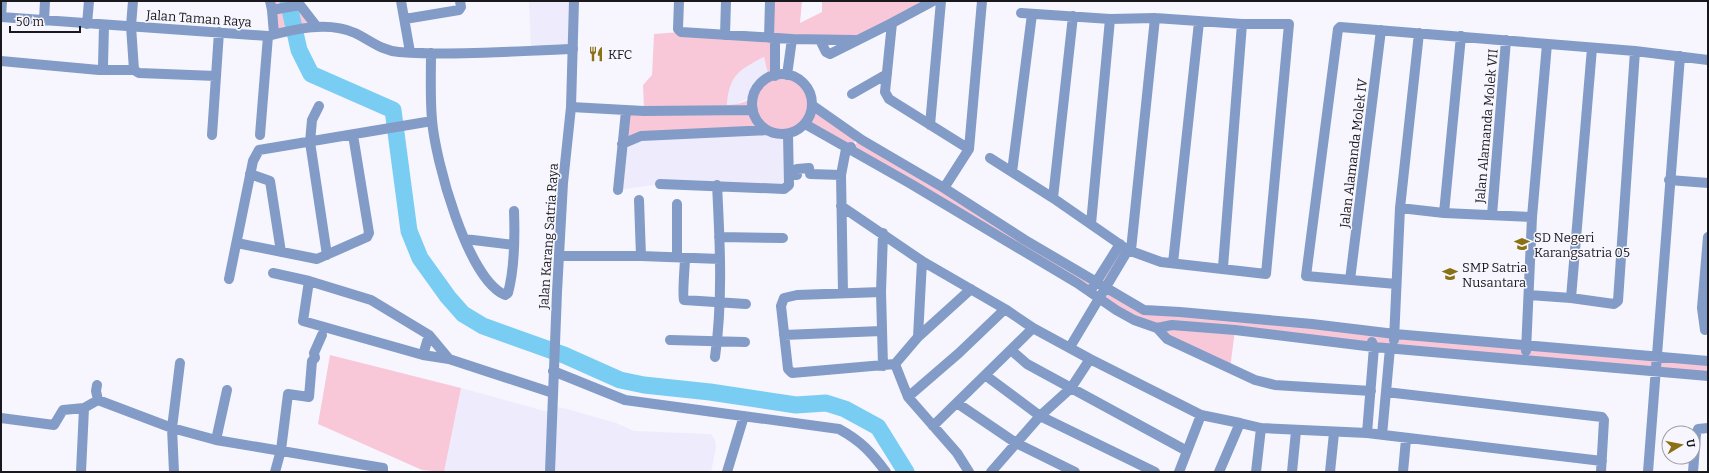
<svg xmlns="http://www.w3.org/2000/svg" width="1709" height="473" viewBox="0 0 1709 473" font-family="Bitter,serif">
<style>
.built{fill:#edebfc}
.green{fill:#f9c8d8;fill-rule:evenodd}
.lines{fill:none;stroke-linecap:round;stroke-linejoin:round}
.river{stroke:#7acdf2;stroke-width:17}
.minor{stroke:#829cc7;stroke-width:10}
.tertiary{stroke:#829cc7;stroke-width:10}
.labels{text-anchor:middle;stroke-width:3;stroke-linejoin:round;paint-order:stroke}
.street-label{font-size:13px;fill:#19181c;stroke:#f7f6fe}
.poi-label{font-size:13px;fill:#19181c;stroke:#f7f6fe;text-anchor:start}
</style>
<rect width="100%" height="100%" fill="#f7f6fe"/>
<!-- built -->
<path class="built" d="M 529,1 L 574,1 L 573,49 L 531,50 Z
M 764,57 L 769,78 L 764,81 L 754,95 L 735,105 L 727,105 L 729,86 L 736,75 L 747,66 Z
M 770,131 L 788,134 L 789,185 L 660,184 L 618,190 L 622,144 L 641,136 Z
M 461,388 L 552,413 L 552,406 L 567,409 L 616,423 L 634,431 L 711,434 L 715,440 L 716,448 L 711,472 L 444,472 Z"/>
<!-- green -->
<path class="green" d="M 270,1 L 295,1 L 317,27 L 274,34 Z
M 770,1 L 802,1 L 800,23 L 822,12 L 822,1 L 933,1 L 855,40 L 775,38 L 775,75 C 794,73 807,83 812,102 L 855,140 L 853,146 L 805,124 C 794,133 783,136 770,131 L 641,136 L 622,144 L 626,113 L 644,109 L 643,85 L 652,75 L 654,34 L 681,32 L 769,38 ZM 764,57 L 769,78 C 762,83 760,88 755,95 C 746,105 724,106 712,106 L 727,105 C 729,75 739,70 764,57 Z
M 857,142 L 1096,282 L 1120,244 L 1128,250 L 1106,287 L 1144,310 L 1708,361 L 1708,376 L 1235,330 L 1230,369 L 1098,299 L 1106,288 L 1096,283 L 1090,292 L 854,147 Z
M 330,355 L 461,388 L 444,472 L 422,470 L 318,424 Z"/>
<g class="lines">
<!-- river -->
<path class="river" d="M 288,1 L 299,50 L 311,74 L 393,110 L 409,231 L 420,258 L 448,297 L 463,314 L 483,326 L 564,355 L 620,380 L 644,385 L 710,392 L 796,405 L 826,403 L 845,409 L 878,427 L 906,472"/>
<!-- minor -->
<path class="minor" d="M 133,1 L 131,26 L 134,70 L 139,73 L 216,76
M 270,1 L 272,10 L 274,34
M 401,1 L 410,52
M 679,1 L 678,29 L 681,32 L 792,39 L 855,40
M 933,1 L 892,23 L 885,92 L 889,99 L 969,149
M 272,10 L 300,5 L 317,27
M 1,17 L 268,36 C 295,29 328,21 355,33 C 370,40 382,51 399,52 C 457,56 515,51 573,49
M 1,17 L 2,1
M 405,19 L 459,10 L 461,7 L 460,1
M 44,21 L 45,1
M 87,24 L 89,1
M 725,35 L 726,1
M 769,38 L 770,1
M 820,40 L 826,52 L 830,54 L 892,23
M 431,53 C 431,75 430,98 432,120 C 435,159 467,279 505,295 L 508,293 C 515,267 515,238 514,211
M 1,61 L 99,70 L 134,70
M 101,69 L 103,66 L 104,25
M752 104a30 30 0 1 1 60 0a30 30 0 1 1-60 0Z
M 787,75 L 792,39
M 775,76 L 775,38
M 852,94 L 887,74
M 812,105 L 862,140 L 944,188 L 1025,240 L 1144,310 L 1180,312 L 1312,324 L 1395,334 L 1708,361
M 319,106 L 312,120 L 310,142 L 327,255
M 571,107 L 644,111 L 753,110
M 805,124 L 911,184 L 1077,283 L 1116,310 L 1134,320 L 1157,328 L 1172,325 L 1235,330 L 1374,347 L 1708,376
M 930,125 L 941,1
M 212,135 L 219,32
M 260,135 L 268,36
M 622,144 L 641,136 L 767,130
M 990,158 L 1053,198 L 1128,250 L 1161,262 L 1266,274 L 1289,24 L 1242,24 L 1155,18 L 1110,19 L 1021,13
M 1012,172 L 1032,14
M 250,174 L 270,181 L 281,252
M 789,175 L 797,175 L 797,169 L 809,168 L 810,174 L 841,175
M 1669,180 L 1708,183
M 660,184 L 784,189 L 789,185 L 788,134
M 944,188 L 969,149 L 982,1
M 618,190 L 626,111
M 1053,198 L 1073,16
M 639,200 L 641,256
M 677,204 L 677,257
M 841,206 L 922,261 L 1005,309 L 1033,328 L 1090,359 L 1201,415 L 1240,423
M 1400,208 L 1444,213 L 1532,217
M 1444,213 L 1461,36
M 1492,215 L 1506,40
M 1091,224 L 1110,19
M 719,237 L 783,238
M 465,239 L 514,245
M 237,243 L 317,259 L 367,237 L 369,233 L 353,135
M 1131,250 L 1155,18
M 559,256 L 641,256 L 720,259
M 685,258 C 685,265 682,296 684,300 L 746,304
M 1173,263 L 1199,22
M 1223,267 L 1242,24
M 273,273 L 309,281
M 229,279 L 253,161 L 259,150 L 432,121
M 1350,280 L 1381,30
M 1396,284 L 1306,276 L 1338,29 L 1340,27 L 1635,51 L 1708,60
M 1093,287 L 1120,244
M 881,292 L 797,295 L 784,298 L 781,306 L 788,369 L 792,373 L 895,364 L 908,397 L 957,453 L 969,472
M 843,293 L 841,175 L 846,149 L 851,147
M 1529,295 L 1571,298 L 1614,304 L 1618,301 L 1635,51
M 1571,298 L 1592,48
M 1157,328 L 1167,339 L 1255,380 L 1275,385 L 1371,391
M 1705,330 L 1702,308 L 1708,237
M 784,335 L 881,331
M 918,337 L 922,261
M 670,340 L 745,342
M 1394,340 L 1400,208 L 1419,33
M 1070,347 L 1128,250
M 1011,350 L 1027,364 L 1187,451
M 1526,351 L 1532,217 L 1547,44
M 423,355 L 429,335
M 715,357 C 723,300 720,243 717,185
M 449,359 L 423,355 L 303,321 L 309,281 L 371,300 L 429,335 L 449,359 L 553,393
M 895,364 L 918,337 L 971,289
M 883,366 L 881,292 L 883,233
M 553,371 L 625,400 L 839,429 C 861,441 871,452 886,472
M 985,375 L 1040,416 L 1155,472
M 97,385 L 96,391 L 98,400
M 1386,392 L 1602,417 L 1604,420 L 1601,472
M 908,397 L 959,353 L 1005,309
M 957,403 L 1016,443 L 1075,472
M 1,418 L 54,425 L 63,410 L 84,408 L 98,400 L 172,428 L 216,440 L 383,468 L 383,472
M 933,426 L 1033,328
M 1367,433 L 1374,347 L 1372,342
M 1382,435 L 1390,348
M 216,440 L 227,390
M 81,472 L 84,408
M 174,472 L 172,428 L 180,363
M 275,472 L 281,450 L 288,394 L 309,397 L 312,361 L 315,358 L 314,353 L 322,335
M 727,472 L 744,416
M 991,472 L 1040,416 L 1071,388 L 1090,359
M 1179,472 L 1201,415
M 1219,472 L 1240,423 L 1261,428 L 1367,433 L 1602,461
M 1256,472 L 1261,428
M 1292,472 L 1296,431
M 1330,472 L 1334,433
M 1403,472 L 1406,439
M 1648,472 L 1680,56
M 1693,472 L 1696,434 L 1698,429 L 1708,428"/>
<!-- tertiary -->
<path class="tertiary" d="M 550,472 L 557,292 L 563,183 L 571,107 L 574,1"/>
</g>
<!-- icons -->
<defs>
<g id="restaurant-bare" transform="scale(1.2)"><path d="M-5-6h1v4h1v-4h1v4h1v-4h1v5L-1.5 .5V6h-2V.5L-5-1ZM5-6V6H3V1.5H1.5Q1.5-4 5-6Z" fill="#8a7113" stroke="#f7f6fe" stroke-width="2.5" paint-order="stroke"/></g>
<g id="school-bare" transform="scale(1.2)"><path d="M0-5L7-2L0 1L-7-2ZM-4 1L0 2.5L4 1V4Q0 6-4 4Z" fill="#8a7113" stroke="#f7f6fe" stroke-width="2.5" paint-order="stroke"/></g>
</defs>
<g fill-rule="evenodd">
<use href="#restaurant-bare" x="596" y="54"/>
<use href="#school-bare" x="1522" y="244"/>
<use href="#school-bare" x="1450" y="274"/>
</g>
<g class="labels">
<!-- street labels -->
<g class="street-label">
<text transform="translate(199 18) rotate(4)" y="5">Jalan Taman Raya</text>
<text transform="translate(1486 126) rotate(-85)" y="5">Jalan Alamanda Molek VII</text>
<text transform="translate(1353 153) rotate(-83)" y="5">Jalan Alamanda Molek IV</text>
<text transform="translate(548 236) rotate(-86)" y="5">Jalan Karang Satria Raya</text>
</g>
<!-- poi labels -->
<g class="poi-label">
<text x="608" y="59">KFC</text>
<text x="1534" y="242">SD Negeri<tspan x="1534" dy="15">Karangsatria 05</tspan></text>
<text x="1462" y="272">SMP Satria<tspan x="1462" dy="15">Nusantara</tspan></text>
</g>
</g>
<!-- border -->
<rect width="1709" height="473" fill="none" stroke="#19181c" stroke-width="4"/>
<!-- north arrow -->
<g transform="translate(1681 445) rotate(80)"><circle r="19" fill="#f7f6fe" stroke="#9e9da4"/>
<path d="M0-3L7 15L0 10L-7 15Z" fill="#8a7113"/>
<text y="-6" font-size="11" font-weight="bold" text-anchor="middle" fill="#19181c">U</text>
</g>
<!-- scale -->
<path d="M10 26v6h70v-6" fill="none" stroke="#19181c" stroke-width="2"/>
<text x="16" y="26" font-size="12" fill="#19181c" stroke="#f7f6fe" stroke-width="3" paint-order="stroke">50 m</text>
</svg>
